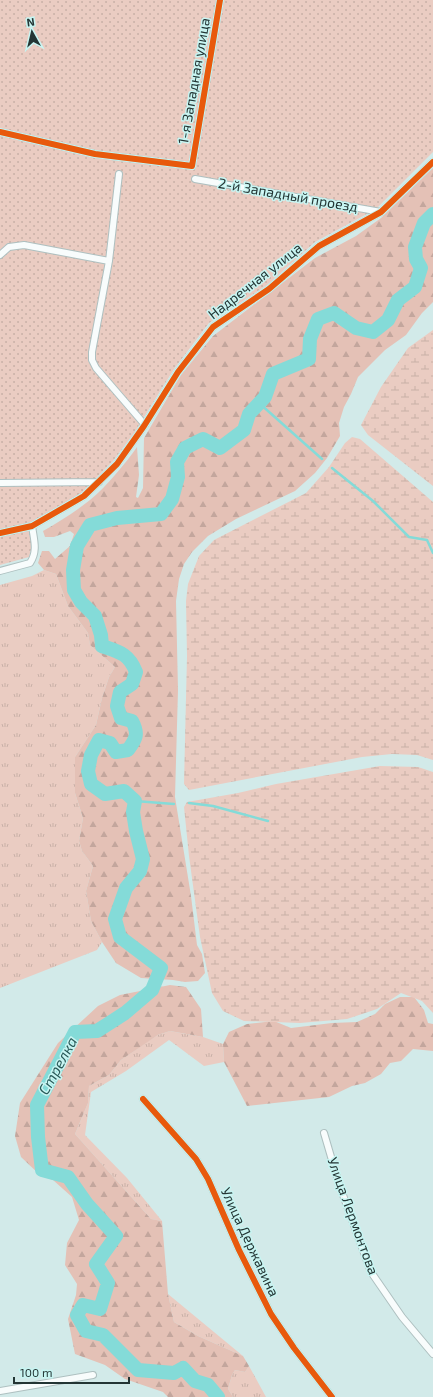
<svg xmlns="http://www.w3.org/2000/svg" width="433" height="1397" viewBox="0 0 433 1397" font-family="'Exo 2',sans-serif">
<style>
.grass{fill:url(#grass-tufts)}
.forest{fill:url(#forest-firs)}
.wetland{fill:url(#wetland-marsh)}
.garden{fill:url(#garden-dots)}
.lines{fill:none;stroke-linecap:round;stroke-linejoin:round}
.stream{stroke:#84dbd8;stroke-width:2.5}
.river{stroke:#84dbd8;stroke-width:14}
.minor-casing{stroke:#aec0c0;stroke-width:8}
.minor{stroke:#f8fcfc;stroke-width:6}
.cycleway-casing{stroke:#c8f5f2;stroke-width:8}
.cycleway{stroke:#e8590c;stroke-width:6}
.labels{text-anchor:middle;stroke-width:3;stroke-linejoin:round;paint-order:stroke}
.street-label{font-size:14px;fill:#233534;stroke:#c8f5f2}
.water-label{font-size:15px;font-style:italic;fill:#285a58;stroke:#c8f5f2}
</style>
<defs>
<pattern id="grass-tufts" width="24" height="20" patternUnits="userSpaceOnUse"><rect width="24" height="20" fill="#eaccc2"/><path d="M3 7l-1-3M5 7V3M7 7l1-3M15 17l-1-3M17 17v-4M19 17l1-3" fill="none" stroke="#c8b0a7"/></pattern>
<pattern id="forest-firs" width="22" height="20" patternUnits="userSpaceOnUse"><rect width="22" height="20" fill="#e4c1b6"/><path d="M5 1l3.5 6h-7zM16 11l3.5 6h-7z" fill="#c3a69d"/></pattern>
<pattern id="wetland-marsh" width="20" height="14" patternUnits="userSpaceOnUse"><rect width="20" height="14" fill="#eaccc2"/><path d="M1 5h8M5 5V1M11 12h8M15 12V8" fill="none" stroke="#c8b0a7"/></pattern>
<pattern id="garden-dots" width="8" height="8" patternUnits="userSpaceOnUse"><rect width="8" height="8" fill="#eaccc2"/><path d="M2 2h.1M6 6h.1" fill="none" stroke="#c8b0a7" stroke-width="1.8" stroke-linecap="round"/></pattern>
</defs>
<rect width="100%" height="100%" fill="#d2eae9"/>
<!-- grass -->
<path class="grass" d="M 44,570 L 56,574 L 68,606 L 88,633 L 90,645 L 115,667 L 109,677 L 102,698 L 96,725 L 75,757 L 75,793 L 83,818 L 79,841 L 82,851 L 93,866 L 86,891 L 91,921 L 102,942 L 97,950 L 0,988 L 0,585 L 32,576 Z
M 170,1031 L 203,1037 L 223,1044 L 224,1062 L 204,1066 L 169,1040 L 126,1071 L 91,1092 L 85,1135 L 127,1178 L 162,1221 L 151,1219 L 75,1134 L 88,1103 L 89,1086 L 109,1075 L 121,1060 L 147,1042 L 158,1035 Z
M 168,1294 L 243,1356 L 198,1336 L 174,1322 Z
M 249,1366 L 266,1397 L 233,1397 L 228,1389 L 232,1375 L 235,1370 L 245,1372 Z"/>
<!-- forest -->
<path class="forest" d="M 433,168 L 433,302 L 422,313 L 406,335 L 385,350 L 358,377 L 351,394 L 344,407 L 339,423 L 340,436 L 327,458 L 315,473 L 295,491 L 236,519 L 208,536 L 192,552 L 184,564 L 179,579 L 176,601 L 178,690 L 175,797 L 191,896 L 197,945 L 202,954 L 205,973 L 198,981 L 185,982 L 173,980 L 141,978 L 116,963 L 102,942 L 91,921 L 86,891 L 93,866 L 82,851 L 79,841 L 83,818 L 75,793 L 75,757 L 96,725 L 102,698 L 109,677 L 115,667 L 90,645 L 88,633 L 68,606 L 56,574 L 44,570 L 38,563 L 42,551 L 49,551 L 55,559 L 70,546 L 74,534 L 70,531 L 54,537 L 45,537 L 43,531 C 59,522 75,512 90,500 C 106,487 125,464 137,447 L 139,475 L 136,497 L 138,498 L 143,488 L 144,438 L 181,375 L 213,336 L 315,258 L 356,236 L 381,218 Z
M 170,985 L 186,987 L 201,1009 L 203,1037 L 170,1031 L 158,1035 L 121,1060 L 109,1075 L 89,1086 L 88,1103 L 75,1134 L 151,1219 L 162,1221 L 168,1294 L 174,1322 L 198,1336 L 243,1356 L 249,1366 L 245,1372 L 235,1370 L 232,1375 L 228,1389 L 233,1397 L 168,1397 L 163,1392 L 125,1379 L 105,1365 L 75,1354 L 68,1319 L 76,1295 L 77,1284 L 65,1265 L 67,1243 L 79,1220 L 72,1197 L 53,1180 L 41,1176 L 21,1157 L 15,1136 L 20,1103 L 58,1043 L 98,1006 L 120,995 Z
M 400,997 L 414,997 L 424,1010 L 428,1023 L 433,1024 L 433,1051 L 413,1049 L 401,1061 L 390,1063 L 381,1074 L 365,1083 L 352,1086 L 329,1097 L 247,1106 L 224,1062 L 223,1044 L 229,1032 L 247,1024 L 274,1021 L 291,1028 L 332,1023 L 357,1022 L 375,1014 L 385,1004 Z"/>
<!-- wetland -->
<path class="wetland" d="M 433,330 L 433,486 L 368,435 L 361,425 L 381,387 L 408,348 Z
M 352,437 L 360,439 L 433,502 L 433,760 L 417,755 L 392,754 L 362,757 L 189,790 L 184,784 L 187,656 L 186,601 L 188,584 L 199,556 L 214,540 L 306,493 L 329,467 L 345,443 Z
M 380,766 L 418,767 L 433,772 L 433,1013 L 422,1001 L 401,993 L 377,1009 L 347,1019 L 300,1023 L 244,1021 L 223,1011 L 212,993 L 200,937 L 189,856 L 184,807 L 187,802 L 238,793 L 276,784 Z"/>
<!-- garden -->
<path class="garden" d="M 0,0 L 433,0 L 433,152 L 376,209 L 315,242 L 267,285 L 209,323 L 174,369 L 134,433 L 113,461 L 81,493 L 38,523 L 29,557 L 0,565 Z"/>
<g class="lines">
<!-- stream -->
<path class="stream" d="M 259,403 L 322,459
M 332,468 L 373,501 L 409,537 L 427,540 L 433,553
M 135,801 L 174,804
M 189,803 L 213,806 L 268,821"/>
<!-- river -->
<path class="river" d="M 218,1397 L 208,1385 L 195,1381 L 183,1368 L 174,1373 L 138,1370 L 103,1335 L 86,1331 L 77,1315 L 83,1305 L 100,1309 L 108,1283 L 96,1264 L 116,1236 L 87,1204 L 68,1177 L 42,1170 L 38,1137 L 37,1105 L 75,1032 L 97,1031 L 125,1013 L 152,990 L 161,968 L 120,937 L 115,919 L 126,888 L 140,871 L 143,859 L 136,831 L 133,812 L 135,801 L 124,791 L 105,794 L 91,784 L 88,771 L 91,755 L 99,740 L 110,743 L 116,752 L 128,750 C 136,739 139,734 132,721 L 121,718 L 117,706 L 120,692 L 132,684 L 136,672 C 129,654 120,652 102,646 L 101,635 L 95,616 L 81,602 L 74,590 L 73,570 L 77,546 L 90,525 L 117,518 L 161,514 L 172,499 L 178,477 L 177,462 L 185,448 L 203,439 L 220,448 L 244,430 L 249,414 L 265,397 L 273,374 L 309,359 L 310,339 L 318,319 L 334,313 L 356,328 L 373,332 L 388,320 L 398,300 L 415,287 L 421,268 L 416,259 L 415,247 L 424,223 L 433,214"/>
<!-- minor casing -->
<g class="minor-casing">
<path id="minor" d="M 0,132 L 95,154 L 192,166 L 220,0
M 195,179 L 381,212
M 0,255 L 9,247 L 24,245 L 109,261 L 92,352 L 92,360 L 96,368 L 145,425
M 109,261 L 119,174
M 0,483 L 99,482
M 0,533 L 32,526 L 84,496 L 117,464 L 144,426 L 178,372 L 213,327 L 269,289 L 319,246 L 381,212 L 433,162
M 0,571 L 30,563 C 38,551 34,540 32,526
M 143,1099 L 196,1159 L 208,1179 L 239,1250 L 271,1314 L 294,1348 L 332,1397
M 324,1133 L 339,1184 L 371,1272 L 402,1317 L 433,1354
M 0,1391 L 93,1375"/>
</g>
<!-- minor -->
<use href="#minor" class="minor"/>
<!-- cycleway casing -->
<g class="cycleway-casing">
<path id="cycleway" d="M 0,132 L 95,154 L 192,166 L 220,0
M 0,533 L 32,526 L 84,496 L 117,464 L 144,426 L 178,372 L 213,327 L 269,289 L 319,246 L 381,212 L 433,162
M 143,1099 L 196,1159 L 208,1179 L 239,1250 L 271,1314 L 294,1348 L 332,1397"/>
</g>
<!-- cycleway -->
<use href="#cycleway" class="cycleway"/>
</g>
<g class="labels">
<!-- street labels -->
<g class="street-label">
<text transform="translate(194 81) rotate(-80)" y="5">1-я Западная улица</text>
<text transform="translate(288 195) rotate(10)" y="5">2-й Западный проезд</text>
<text transform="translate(255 281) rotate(-38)" y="5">Надречная улица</text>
<text transform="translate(353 1216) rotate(70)" y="5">Улица Лермонтова</text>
<text transform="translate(250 1242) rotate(65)" y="5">Улица Державина</text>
</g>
<!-- water labels -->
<g class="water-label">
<text transform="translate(58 1066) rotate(-61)" y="5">Стрелка</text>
</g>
</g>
<!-- north arrow -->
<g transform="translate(32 32) rotate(352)" stroke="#c8f5f2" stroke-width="3" paint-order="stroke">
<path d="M0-3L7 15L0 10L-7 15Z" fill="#233534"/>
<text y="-6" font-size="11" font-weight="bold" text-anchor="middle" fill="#233534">N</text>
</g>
<!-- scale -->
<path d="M14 1377v6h115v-6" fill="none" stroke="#233534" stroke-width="2"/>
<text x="20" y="1377" font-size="12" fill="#233534" stroke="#c8f5f2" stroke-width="3" paint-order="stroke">100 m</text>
</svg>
